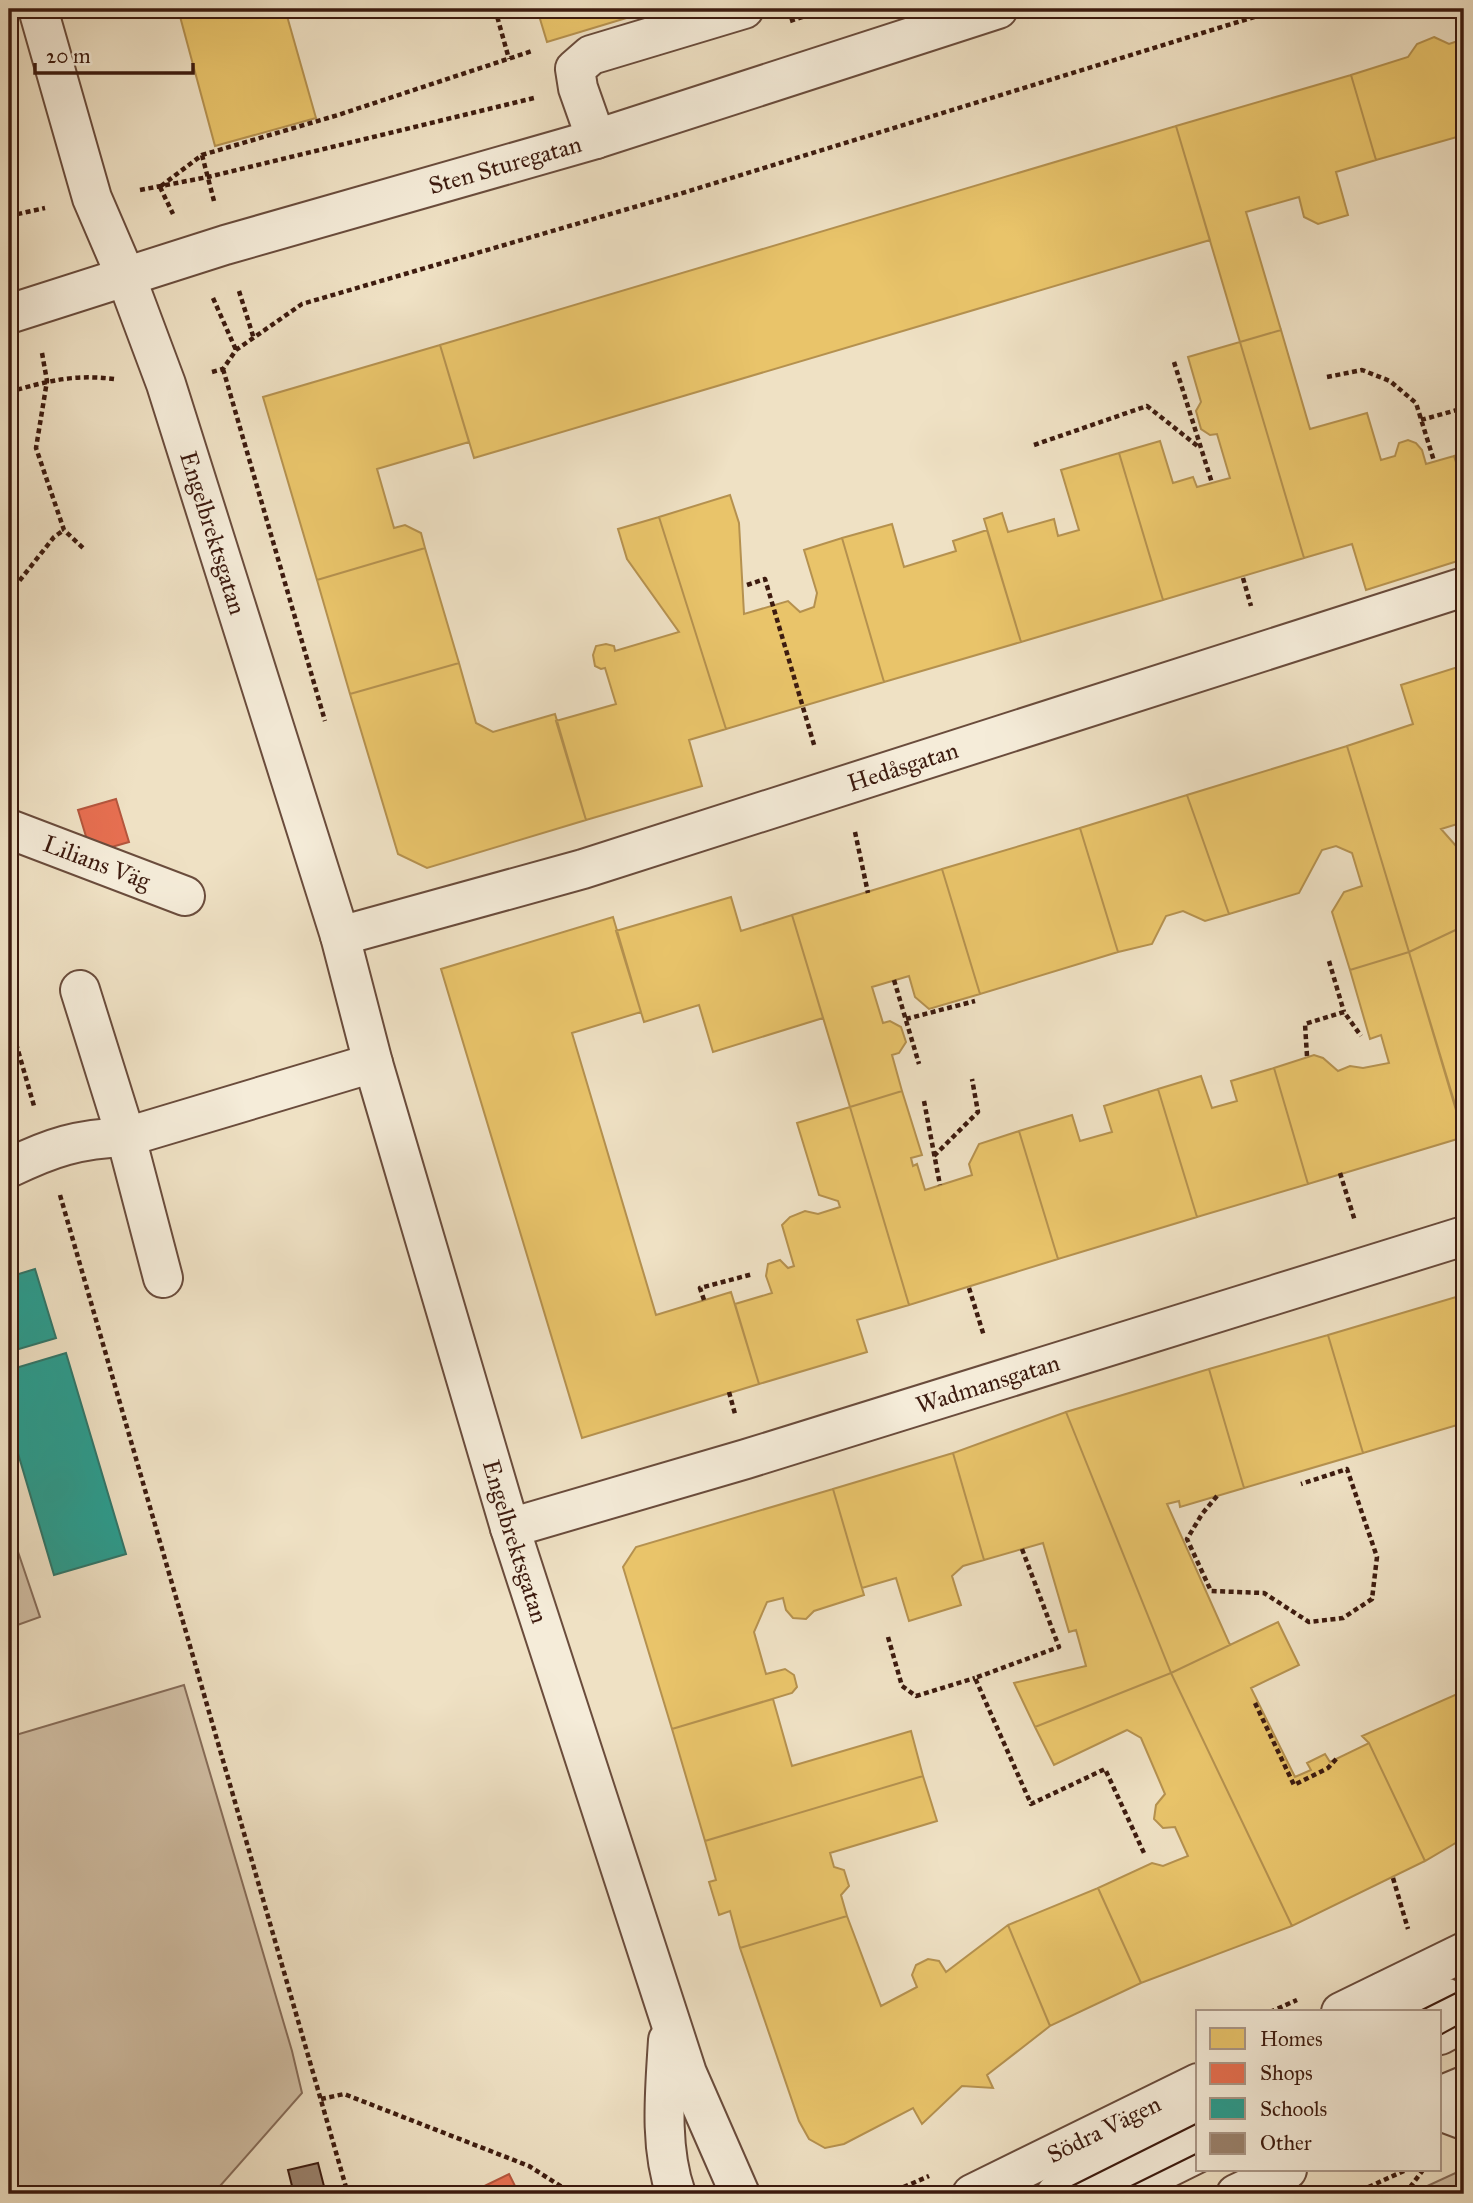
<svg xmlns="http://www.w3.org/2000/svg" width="1473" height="2203" viewBox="0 0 1473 2203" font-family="'IM FELL Great Primer',serif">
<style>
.green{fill:#d1bfa5;stroke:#876d5a;stroke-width:2}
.homes{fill:#e9c46a;stroke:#b5914f;stroke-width:2}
.shops{fill:#e76f51;stroke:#b4563d;stroke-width:2}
.schools{fill:#2a9d8f;stroke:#307669;stroke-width:2}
.building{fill:#9a826d;stroke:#3d1b0f;stroke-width:2}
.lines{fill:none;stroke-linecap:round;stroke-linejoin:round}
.minor-casing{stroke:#6a4c3c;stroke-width:42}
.path{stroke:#3d1b0f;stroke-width:4.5;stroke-dasharray:5 3.5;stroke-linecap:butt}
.minor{stroke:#f5ecd9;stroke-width:38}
.tram{stroke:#3d1b0f;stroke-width:2}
.labels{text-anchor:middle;stroke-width:7;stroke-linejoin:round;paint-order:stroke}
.street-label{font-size:24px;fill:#3d1b0f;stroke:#f5ecd9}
</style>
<rect width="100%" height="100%" fill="#efe1c4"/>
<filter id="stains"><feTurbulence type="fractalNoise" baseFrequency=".00286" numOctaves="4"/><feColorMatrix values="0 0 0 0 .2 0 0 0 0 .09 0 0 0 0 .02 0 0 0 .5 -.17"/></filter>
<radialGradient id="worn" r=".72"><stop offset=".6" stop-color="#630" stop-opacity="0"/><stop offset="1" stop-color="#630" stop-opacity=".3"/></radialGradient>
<!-- green -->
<path class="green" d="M 12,1534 L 40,1617 L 9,1628 L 9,1535 Z
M 184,1685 L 292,2051 L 302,2093 L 213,2194 L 9,2194 L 9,1737 Z
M 1464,2169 L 1464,2194 L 1410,2194 Z"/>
<!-- homes -->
<path class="homes" d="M 178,9 L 285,9 L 316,118 L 215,146 Z
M 537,9 L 653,9 L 653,10 L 547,42 Z
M 1434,37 L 1449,44 L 1464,39 L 1464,135 L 1376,160 L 1351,75 L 1408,57 L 1417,44 Z
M 1351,75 L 1376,160 L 1336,172 L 1348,215 L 1318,224 L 1304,217 L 1299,197 L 1246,212 L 1281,330 L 1240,342 L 1176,126 Z
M 1176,126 L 1210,240 L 474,458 L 440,345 Z
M 1281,330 L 1310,429 L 1367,413 L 1381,460 L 1395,456 L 1399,443 L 1408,440 L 1416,443 L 1422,450 L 1426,464 L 1454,456 L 1464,487 L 1464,559 L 1366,590 L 1352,544 L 1304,558 L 1240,342 Z
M 1240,342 L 1304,558 L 1163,600 L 1119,453 L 1160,441 L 1173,483 L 1193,477 L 1197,487 L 1230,478 L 1217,434 L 1210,435 L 1201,429 L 1196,411 L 1201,402 L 1188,357 Z
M 440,345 L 469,442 L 377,469 L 394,528 L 405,525 L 421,533 L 425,548 L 317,580 L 263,397 Z
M 1119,453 L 1163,600 L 1021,642 L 984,519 L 1002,513 L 1008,532 L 1054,519 L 1058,536 L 1079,530 L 1061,470 Z
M 1464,453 L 1464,487 L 1454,456 Z
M 730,495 L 739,523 L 744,614 L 788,601 L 800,612 L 814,607 L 817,593 L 804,550 L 842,538 L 884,682 L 726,729 L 659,517 Z
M 659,517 L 726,729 L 689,740 L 702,786 L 586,820 L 556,721 L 616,704 L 605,668 L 601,669 L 595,666 L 593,655 L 596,646 L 606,644 L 614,646 L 615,651 L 679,632 L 627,559 L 618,529 Z
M 892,524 L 904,567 L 956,551 L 953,541 L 987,530 L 1021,642 L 884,682 L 842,538 Z
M 425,548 L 459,663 L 350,694 L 317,580 Z
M 459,663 L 476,723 L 493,732 L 555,714 L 586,820 L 427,868 L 398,854 L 350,694 Z
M 1464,665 L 1464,822 L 1441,829 L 1464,855 L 1464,926 L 1409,952 L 1347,746 L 1413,724 L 1401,685 Z
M 1347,746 L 1409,952 L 1350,970 L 1332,912 L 1344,892 L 1362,886 L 1352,853 L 1336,846 L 1322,850 L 1299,893 L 1229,914 L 1187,795 Z
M 1187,795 L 1229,914 L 1205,921 L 1183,911 L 1166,916 L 1152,944 L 1118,952 L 1080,828 Z
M 1080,828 L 1118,952 L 980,994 L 942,869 Z
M 942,869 L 980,994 L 929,1009 L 915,997 L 909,976 L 872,987 L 883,1023 L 890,1021 L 901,1027 L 906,1042 L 899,1053 L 892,1055 L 902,1091 L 850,1107 L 792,915 Z
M 731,897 L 741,931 L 792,915 L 823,1018 L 713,1052 L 699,1005 L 644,1022 L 616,931 Z
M 613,917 L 641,1012 L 572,1033 L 656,1315 L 731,1292 L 759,1384 L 582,1438 L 441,969 Z
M 1464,926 L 1464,1134 L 1409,952 Z
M 1409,952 L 1464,1137 L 1308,1184 L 1274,1068 L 1314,1055 L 1323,1058 L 1338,1071 L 1350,1066 L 1363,1068 L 1389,1063 L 1381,1035 L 1370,1039 L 1350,970 Z
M 1274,1068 L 1308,1184 L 1197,1217 L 1158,1089 L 1201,1076 L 1212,1108 L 1237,1101 L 1231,1081 Z
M 1158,1089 L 1197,1217 L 1058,1259 L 1019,1131 L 1072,1115 L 1080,1141 L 1112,1132 L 1104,1106 Z
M 902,1091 L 922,1155 L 911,1158 L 913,1166 L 917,1164 L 925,1190 L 972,1175 L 969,1164 L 979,1144 L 1019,1131 L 1058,1259 L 909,1305 L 850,1107 Z
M 850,1107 L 909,1305 L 857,1320 L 867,1352 L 759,1384 L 735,1304 L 772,1293 L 766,1276 L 768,1264 L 780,1260 L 788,1268 L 794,1266 L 782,1225 L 790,1217 L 805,1211 L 818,1214 L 840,1207 L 838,1201 L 819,1195 L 797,1123 Z
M 1464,1294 L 1464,1326 L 1456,1297 Z
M 1456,1297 L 1464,1326 L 1464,1423 L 1363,1453 L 1328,1335 Z
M 1328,1335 L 1363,1453 L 1244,1488 L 1209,1369 Z
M 1209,1369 L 1244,1488 L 1180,1507 L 1179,1501 L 1167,1504 L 1230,1645 L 1171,1673 L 1066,1412 Z
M 1066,1412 L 1171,1673 L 1035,1727 L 1014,1683 L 1086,1666 L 1076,1630 L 1069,1632 L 1043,1543 L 984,1560 L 953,1453 Z
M 953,1453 L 984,1560 L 963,1566 L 952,1576 L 961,1605 L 909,1621 L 896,1578 L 862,1588 L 833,1489 Z
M 833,1489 L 864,1595 L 814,1611 L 806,1619 L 793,1618 L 786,1610 L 783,1598 L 767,1602 L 754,1632 L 766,1674 L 785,1669 L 794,1675 L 797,1687 L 792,1693 L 672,1729 L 623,1567 L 636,1547 Z
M 1278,1622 L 1299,1665 L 1251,1688 L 1295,1777 L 1311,1770 L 1307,1763 L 1325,1754 L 1330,1762 L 1369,1743 L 1425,1861 L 1292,1926 L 1171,1673 Z
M 1171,1673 L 1292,1926 L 1141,1983 L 1098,1888 L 1152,1863 L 1163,1866 L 1188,1856 L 1175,1827 L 1163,1828 L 1154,1819 L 1156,1805 L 1165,1794 L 1141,1738 L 1127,1730 L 1054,1765 L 1035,1727 Z
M 1464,1691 L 1464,1838 L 1425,1861 L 1369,1743 L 1362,1736 Z
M 773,1699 L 792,1766 L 911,1731 L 923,1776 L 705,1841 L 672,1729 Z
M 923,1776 L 937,1821 L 830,1853 L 834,1867 L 844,1870 L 849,1886 L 841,1895 L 847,1916 L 740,1948 L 730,1911 L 719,1915 L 709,1882 L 716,1880 L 705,1841 Z
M 1098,1888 L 1141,1983 L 1050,2026 L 1008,1925 Z
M 847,1916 L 881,2006 L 917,1987 L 912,1975 L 916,1965 L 928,1959 L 939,1961 L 946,1972 L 1008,1925 L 1050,2026 L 987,2075 L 993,2088 L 962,2086 L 922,2124 L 913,2108 L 844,2144 L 825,2148 L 809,2139 L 799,2121 L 740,1948 Z"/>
<!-- shops -->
<path class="shops" d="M 116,799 L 129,842 L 91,853 L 78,810 Z
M 509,2174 L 519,2194 L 468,2194 Z"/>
<!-- schools -->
<path class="schools" d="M 35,1269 L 56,1338 L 9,1352 L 9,1277 Z
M 66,1353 L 126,1554 L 54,1575 L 9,1423 L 9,1370 Z"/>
<!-- building -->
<path class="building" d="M 318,2163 L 326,2194 L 294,2194 L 288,2170 Z"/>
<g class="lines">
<!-- minor casing -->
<g class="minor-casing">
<g id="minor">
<path id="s1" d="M 38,9 L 92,198 L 126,277 L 166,384 L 340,936 L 373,1063 L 510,1528 L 687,2073 L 740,2194"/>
<path d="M 596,139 L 578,88 L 575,69 L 591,55 L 744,9"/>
<path id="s2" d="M 9,314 L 225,245 L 596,139 L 998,9"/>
<path id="s3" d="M 9,829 L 185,896"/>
<path id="s4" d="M 340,936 L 583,869 L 1464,587"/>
<path d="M 80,990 L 126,1137 L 163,1278"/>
<path d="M 9,1168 C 52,1147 78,1139 126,1137 L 373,1063"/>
<path id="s5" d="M 510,1528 L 746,1459 L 1464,1236"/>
<path d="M 1383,1992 L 1447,1998"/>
<path d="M 1341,2012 L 1464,1952"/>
<path d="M 1440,2035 L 1464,2022"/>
<path d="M 668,2040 C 665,2091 659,2146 676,2194"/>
<path d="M 1440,2096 L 1464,2086"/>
<path d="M 1440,2111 L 1464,2120"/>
<path id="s6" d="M 972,2194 L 1198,2083"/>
<path d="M 1056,2194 L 1198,2123"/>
<path d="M 1115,2194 L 1198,2153"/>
<path d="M 1236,2194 L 1287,2170"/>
</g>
</g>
<!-- path -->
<path class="path" d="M 495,9 L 509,59
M 790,21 L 827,9
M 202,155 L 214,201
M 161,186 L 202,155 L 338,115 L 532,51
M 160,187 L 173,214
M 140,190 L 208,177 L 534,98
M 9,216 L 45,208
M 9,234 L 17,264
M 239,291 L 254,339
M 213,298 L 236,350
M 42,353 L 47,381 L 36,448 L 64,530 L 83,548
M 1174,362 L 1212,483
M 223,369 L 325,721
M 212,372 L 223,369 L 236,350 L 302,304 L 686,192 L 1280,9
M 1327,377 L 1362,370 L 1390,381 L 1416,403 L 1434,461
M 9,392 C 48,381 73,374 114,379
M 1421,420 L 1464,408
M 1034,445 L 1147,406 L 1200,448
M 1243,578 L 1251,606
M 747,585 L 765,579 L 815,748
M 9,594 L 54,537 L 64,530
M 855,832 L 868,893
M 1463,842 L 1464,844
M 1329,961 L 1344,1012
M 894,980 L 919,1064
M 9,1019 L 34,1106
M 906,1019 L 975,1001
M 1307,1056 L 1305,1024 L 1344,1012 L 1361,1036
M 924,1101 L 940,1185
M 934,1156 L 978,1112 L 972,1079
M 1340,1173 L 1355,1221
M 60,1195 L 348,2194
M 969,1288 L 984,1336
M 704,1300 L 700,1288 L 753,1274
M 729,1392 L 735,1414
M 1217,1496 L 1202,1514 L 1187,1539 L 1211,1591 L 1264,1593 L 1309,1622 L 1343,1618 L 1372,1599 L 1377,1557 L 1347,1469 L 1301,1484
M 1022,1549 L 1059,1647 L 975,1678 L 1031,1804 L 1105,1769 L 1144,1853
M 888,1637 L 902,1686 L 916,1696 L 975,1678
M 1255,1703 L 1294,1785 L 1328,1768 L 1337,1758
M 1393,1878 L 1408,1929
M 1270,2012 L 1297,2000
M 321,2099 L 344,2094 L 529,2166 L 562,2187 L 567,2194
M 888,2194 L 929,2176
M 1353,2194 L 1406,2170
M 1405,2194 L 1423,2170"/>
<!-- minor -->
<use href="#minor" class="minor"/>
<!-- tram -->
<path class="tram" d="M 1418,2012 L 1464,1989
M 1440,2035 L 1464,2022
M 1056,2194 L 1198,2123
M 1115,2194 L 1198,2153"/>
</g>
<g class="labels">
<!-- street labels -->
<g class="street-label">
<text dy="8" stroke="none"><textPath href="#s2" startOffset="518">Sten Sturegatan</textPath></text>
<text dy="8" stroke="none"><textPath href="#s1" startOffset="553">Engelbrektsgatan</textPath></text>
<text dy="8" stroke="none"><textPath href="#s4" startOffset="588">Hedåsgatan</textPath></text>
<text dy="8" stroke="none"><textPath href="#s3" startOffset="94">Lilians Väg</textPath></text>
<text dy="8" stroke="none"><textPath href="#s5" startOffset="499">Wadmansgatan</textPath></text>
<text dy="8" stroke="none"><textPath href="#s1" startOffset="1606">Engelbrektsgatan</textPath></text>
<text dy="8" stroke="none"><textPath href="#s6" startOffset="147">Södra Vägen</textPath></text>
</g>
</g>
<!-- margin -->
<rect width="1473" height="2203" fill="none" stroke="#efe1c4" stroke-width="35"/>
<rect x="10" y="10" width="1452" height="2182" fill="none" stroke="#3d1b0f" stroke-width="3.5"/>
<rect x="18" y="18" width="1438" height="2168" fill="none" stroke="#3d1b0f" stroke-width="2"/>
<!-- legend -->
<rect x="1196" y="2010" width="245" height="161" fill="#f5ecd9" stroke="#ab9888" stroke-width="2"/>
<rect x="1210" y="2028" width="35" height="21" fill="#e9c46a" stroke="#ab9888" stroke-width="2"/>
<text x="1260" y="2046" font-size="21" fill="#3d1b0f">Homes</text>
<rect x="1210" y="2063" width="35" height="21" fill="#e76f51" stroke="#ab9888" stroke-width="2"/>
<text x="1260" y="2080" font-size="21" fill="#3d1b0f">Shops</text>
<rect x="1210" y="2098" width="35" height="21" fill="#2a9d8f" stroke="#ab9888" stroke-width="2"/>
<text x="1260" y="2116" font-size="21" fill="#3d1b0f">Schools</text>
<rect x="1210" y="2133" width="35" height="21" fill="#9a826d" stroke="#ab9888" stroke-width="2"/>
<text x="1260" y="2150" font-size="21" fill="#3d1b0f">Other</text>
<!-- scale -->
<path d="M35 63v10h158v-10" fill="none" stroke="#3d1b0f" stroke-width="3.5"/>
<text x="46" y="63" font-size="21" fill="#3d1b0f" stroke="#f5ecd9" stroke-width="5" paint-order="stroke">20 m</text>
<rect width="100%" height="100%" filter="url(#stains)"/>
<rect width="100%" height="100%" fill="url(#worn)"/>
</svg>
